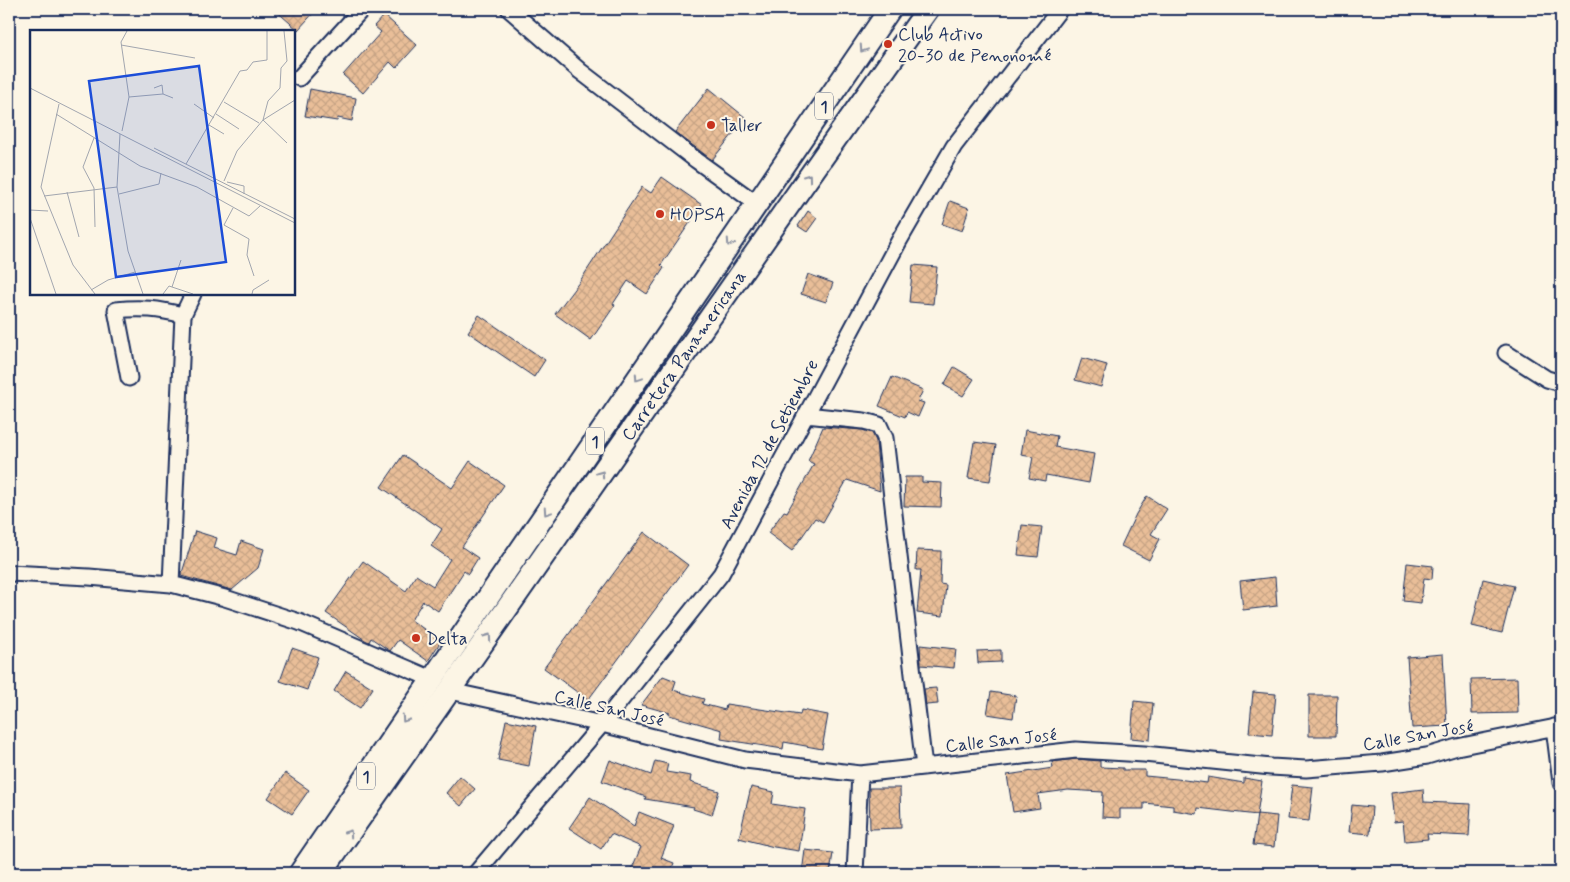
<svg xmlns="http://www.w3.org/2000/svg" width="1570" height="882" viewBox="0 0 1570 882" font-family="Mynerve,sans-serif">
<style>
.building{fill:url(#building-cross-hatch);stroke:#1b2f5e}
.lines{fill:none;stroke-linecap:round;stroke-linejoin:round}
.minor-casing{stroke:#1b2f5e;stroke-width:19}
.highway-casing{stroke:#1b2f5e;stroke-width:25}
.minor{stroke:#fcf5e5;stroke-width:15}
.highway{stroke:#fcf5e5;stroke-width:21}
.oneway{stroke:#8c92a2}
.poi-dot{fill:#c8321e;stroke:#fcf5e5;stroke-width:2}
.labels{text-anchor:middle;stroke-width:4;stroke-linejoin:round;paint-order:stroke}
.shield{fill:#fcf5e5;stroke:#5e6a86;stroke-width:1}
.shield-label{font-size:16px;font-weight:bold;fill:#1b2f5e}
.poi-label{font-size:18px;fill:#1b2f5e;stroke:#fcf5e5;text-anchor:start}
.street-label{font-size:18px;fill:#1b2f5e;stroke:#fcf5e5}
.inset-road{fill:none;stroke:#a2a6af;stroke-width:1}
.view{fill:#1d4ed8;fill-opacity:0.15;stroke:#1d4ed8;stroke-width:2.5}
.inset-edge{fill:none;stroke:#1b2f5e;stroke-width:2.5}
</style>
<defs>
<pattern id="building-cross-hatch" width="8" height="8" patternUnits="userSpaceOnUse" patternTransform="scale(1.25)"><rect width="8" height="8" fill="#e9be98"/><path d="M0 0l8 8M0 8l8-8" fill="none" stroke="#c7a485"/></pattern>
</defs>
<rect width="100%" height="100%" fill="#fcf5e5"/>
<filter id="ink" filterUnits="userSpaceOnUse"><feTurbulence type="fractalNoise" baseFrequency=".02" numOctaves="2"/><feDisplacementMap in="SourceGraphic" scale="10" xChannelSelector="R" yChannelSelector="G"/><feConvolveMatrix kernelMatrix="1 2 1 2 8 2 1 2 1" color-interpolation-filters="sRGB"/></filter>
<g filter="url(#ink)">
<!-- building -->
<path class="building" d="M 274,9 L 317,9 L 298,30 Z
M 384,15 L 417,45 L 396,68 L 390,62 L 363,93 L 343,75 L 381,32 L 374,26 Z
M 709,88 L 746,118 L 712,160 L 675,132 Z
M 310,89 L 356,98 L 352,121 L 338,118 L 337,121 L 305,116 Z
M 662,177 L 702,205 L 661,265 L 664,268 L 647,294 L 628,281 L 613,304 L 615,305 L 591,340 L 555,314 L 580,281 L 642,187 L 651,193 Z
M 950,201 L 969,208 L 962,231 L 942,224 Z
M 808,211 L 817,218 L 807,232 L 798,226 Z
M 913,265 L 937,267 L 933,304 L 909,302 Z
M 808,274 L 833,283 L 826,302 L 801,294 Z
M 479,315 L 545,360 L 534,377 L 468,332 Z
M 1082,358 L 1107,365 L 1101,387 L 1075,380 Z
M 954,367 L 974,379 L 963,396 L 944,385 Z
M 892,377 L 923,390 L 918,401 L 924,403 L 918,417 L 907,412 L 905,417 L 879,406 Z
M 823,427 L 862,430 L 872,433 L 876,441 L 880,491 L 847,480 L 823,522 L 815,518 L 792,551 L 768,533 L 784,511 L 787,512 L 814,464 L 808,461 Z
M 1025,430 L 1057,436 L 1055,447 L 1094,454 L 1089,483 L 1046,475 L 1045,481 L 1029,478 L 1033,457 L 1021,455 Z
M 974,442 L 996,445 L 990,481 L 968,478 Z
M 403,455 L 452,488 L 470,461 L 504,485 L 462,547 L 478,558 L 468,574 L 464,571 L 438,611 L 423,601 L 411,620 L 441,641 L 428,661 L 398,640 L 390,651 L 371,638 L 369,642 L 365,640 L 326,613 L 363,561 L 406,591 L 416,575 L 433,586 L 450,559 L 431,546 L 442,529 L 381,487 Z
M 905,477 L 922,477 L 922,482 L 942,483 L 941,507 L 904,506 Z
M 1147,496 L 1167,509 L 1151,534 L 1160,539 L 1149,560 L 1121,546 L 1136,514 Z
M 1022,525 L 1042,527 L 1038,557 L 1018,555 Z
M 195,531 L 217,538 L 214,548 L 237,555 L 241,541 L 264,549 L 258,568 L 232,590 L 181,576 Z
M 644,532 L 688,565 L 588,700 L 544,668 Z
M 917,550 L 941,551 L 940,584 L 946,585 L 943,616 L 917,613 L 921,570 L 916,570 Z
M 1407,563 L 1433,566 L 1432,579 L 1424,578 L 1421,603 L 1403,601 Z
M 1275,577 L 1277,606 L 1243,610 L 1240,581 Z
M 1483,579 L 1514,586 L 1502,633 L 1472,626 Z
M 920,645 L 956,649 L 954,668 L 921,665 Z
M 292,648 L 318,657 L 307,690 L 280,681 Z
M 1001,650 L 1001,662 L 978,663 L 977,651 Z
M 1443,654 L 1447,726 L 1412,728 L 1407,657 Z
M 346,671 L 373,688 L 360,708 L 334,691 Z
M 663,676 L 676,681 L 673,690 L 704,699 L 702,704 L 725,710 L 726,704 L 800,715 L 801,710 L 828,715 L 822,749 L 784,742 L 783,749 L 721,739 L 722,730 L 669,715 L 670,713 L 641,705 Z
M 1517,678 L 1518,713 L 1472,714 L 1471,679 Z
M 936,688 L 938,704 L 926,705 L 924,689 Z
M 991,692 L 1016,696 L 1013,718 L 987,714 Z
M 1253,692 L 1276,694 L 1272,735 L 1249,733 Z
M 1309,695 L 1337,695 L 1336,736 L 1309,736 Z
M 1134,701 L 1153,703 L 1150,740 L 1131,738 Z
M 506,720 L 536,726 L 529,766 L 498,760 Z
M 1076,759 L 1100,761 L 1100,767 L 1123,768 L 1123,770 L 1145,770 L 1145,776 L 1177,779 L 1207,783 L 1208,777 L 1244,783 L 1244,778 L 1262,781 L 1257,815 L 1198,808 L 1197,814 L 1173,810 L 1173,806 L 1144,803 L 1144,809 L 1120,809 L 1120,818 L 1102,817 L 1103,792 L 1068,790 L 1038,794 L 1040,808 L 1013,812 L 1007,775 L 1053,768 L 1052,762 Z
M 610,760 L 651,775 L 655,761 L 668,764 L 666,772 L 691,776 L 690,782 L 719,791 L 712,815 L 693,809 L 694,807 L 645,799 L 646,797 L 602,781 Z
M 285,773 L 309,790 L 292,814 L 268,798 Z
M 460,776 L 475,789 L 461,806 L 446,793 Z
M 1292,785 L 1313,787 L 1309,821 L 1288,819 Z
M 751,787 L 774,792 L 772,804 L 805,809 L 799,851 L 774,847 L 739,838 Z
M 869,788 L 900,788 L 901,828 L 870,829 Z
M 1423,789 L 1424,802 L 1471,804 L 1469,836 L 1427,834 L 1428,839 L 1405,841 L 1403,821 L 1394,822 L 1391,793 Z
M 590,797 L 634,826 L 639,812 L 674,826 L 661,858 L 674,863 L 670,873 L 630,873 L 641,847 L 611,834 L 601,849 L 569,828 Z
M 1352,805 L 1372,807 L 1370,834 L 1349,832 Z
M 1257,814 L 1277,816 L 1274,847 L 1253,845 Z
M 805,850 L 833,853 L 830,873 L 802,873 Z"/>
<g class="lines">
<!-- minor casing -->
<g class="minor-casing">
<path id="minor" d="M 509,9 L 580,71 L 696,160 L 757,204
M 299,78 L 362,9
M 1506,353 L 1547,379 L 1561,383
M 129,378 L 116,310 C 141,307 159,309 183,315
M 806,415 L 864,421 L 879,425 L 885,438 L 924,767
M 9,573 L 89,577 L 171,584 L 225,598 L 299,622 L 432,679
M 171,584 L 183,315 L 193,294
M 450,691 L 602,724 L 745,760 L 860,774 L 1076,750 L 1144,754 L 1271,767 L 1306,769 L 1382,763 L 1427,756 L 1457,747 L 1561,726
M 1554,727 L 1561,783
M 476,873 L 602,724 L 721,574 L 899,241 L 954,146 L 1060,9
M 855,873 L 860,774"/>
</g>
<!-- highway casing -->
<g class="highway-casing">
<g id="highway">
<path d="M 300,873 L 890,9"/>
<path id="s1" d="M 321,873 C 525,586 723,295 928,9"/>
</g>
</g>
<!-- minor -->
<use href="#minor" class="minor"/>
<!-- highway -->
<use href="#highway" class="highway"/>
</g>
<!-- one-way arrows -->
<defs><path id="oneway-chevron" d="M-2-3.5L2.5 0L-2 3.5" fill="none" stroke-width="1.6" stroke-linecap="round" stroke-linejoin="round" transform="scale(1.25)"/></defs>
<g class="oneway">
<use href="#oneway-chevron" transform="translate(863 49) rotate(124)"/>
<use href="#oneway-chevron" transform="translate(808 177) rotate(-54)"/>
<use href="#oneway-chevron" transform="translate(730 243) rotate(124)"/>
<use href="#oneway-chevron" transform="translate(638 378) rotate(124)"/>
<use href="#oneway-chevron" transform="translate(601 474) rotate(-55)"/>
<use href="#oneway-chevron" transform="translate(547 512) rotate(124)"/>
<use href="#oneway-chevron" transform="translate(488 637) rotate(-55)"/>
<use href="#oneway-chevron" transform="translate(405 719) rotate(124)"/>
<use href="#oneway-chevron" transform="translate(349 833) rotate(-55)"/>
</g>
</g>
<!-- markers -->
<g class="poi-dot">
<circle cx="888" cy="44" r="5"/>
<circle cx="711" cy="125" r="5"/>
<circle cx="660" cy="214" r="5"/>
<circle cx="416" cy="638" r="5"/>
</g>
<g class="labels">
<!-- shield labels -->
<g class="shield">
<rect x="815" y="92.5" width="18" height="27" rx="4"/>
<rect x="586" y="427.5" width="18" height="27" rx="4"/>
<rect x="357" y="762.5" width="18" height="27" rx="4"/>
</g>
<g class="shield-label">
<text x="824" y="112">1</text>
<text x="595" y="447">1</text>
<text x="366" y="782">1</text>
</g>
<!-- poi labels -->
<g class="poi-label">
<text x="898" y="40">Club Activo<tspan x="898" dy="21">20-30 de Penonomé</tspan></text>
<text x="721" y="131">Taller</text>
<text x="670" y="220">HOPSA</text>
<text x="426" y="644">Delta</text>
</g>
<!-- street labels -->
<g class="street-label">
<text dy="6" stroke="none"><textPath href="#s1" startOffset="632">Carretera Panamericana</textPath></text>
<text transform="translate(769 444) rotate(-62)" y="6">Avenida 12 de Setiembre</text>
<text transform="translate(609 708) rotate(13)" y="6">Calle San José</text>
<text transform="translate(1418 735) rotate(-10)" y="6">Calle San José</text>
<text transform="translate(1001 740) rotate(-6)" y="6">Calle San José</text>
</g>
</g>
<!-- overview -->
<g transform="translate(30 30)">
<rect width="265" height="265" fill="#fcf5e5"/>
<path class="inset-road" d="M 91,15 L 165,28M 0,58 L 265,193M 124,58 L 132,55 L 133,64M 99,67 L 133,64 L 143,68M 194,72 L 229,93M 29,74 L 11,157 L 43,235 L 65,264M 164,74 L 184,88M 26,84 L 110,136 L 167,157 L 219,186 L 230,176M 186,84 L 209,99M 179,95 L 194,104M 92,101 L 99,67 L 91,12 L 97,1M 90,104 L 87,157 L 98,221 L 113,264M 64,108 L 53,137 L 64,158 L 65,197M 257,113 L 233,90 L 265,70M 124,118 L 265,189M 156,134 L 210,41 L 217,40 L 223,32 L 237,30 L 237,1M 194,151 L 207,121 L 233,90 L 238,71 L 250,58 L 251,38 L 257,31 L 254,1M 197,152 L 214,156 L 214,164M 37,162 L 49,207M 89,164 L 129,154 L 131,143M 14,166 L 87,157M 203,178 L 194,195 L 219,209 L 217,225 L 224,246M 0,180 L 18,181M 0,188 L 26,264M 142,257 L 151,230M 61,260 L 78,250 L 105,242M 133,264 L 139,256 L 163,264M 222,264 L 223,260 L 239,250"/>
<path class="view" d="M 169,36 L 196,232 L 86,247 L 59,51 Z"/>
<rect width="265" height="265" class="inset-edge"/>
</g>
<!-- margin -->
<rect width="1570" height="882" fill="none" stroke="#fcf5e5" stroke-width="30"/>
<rect x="15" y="15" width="1540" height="852" fill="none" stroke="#1b2f5e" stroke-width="2" filter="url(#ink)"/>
</svg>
